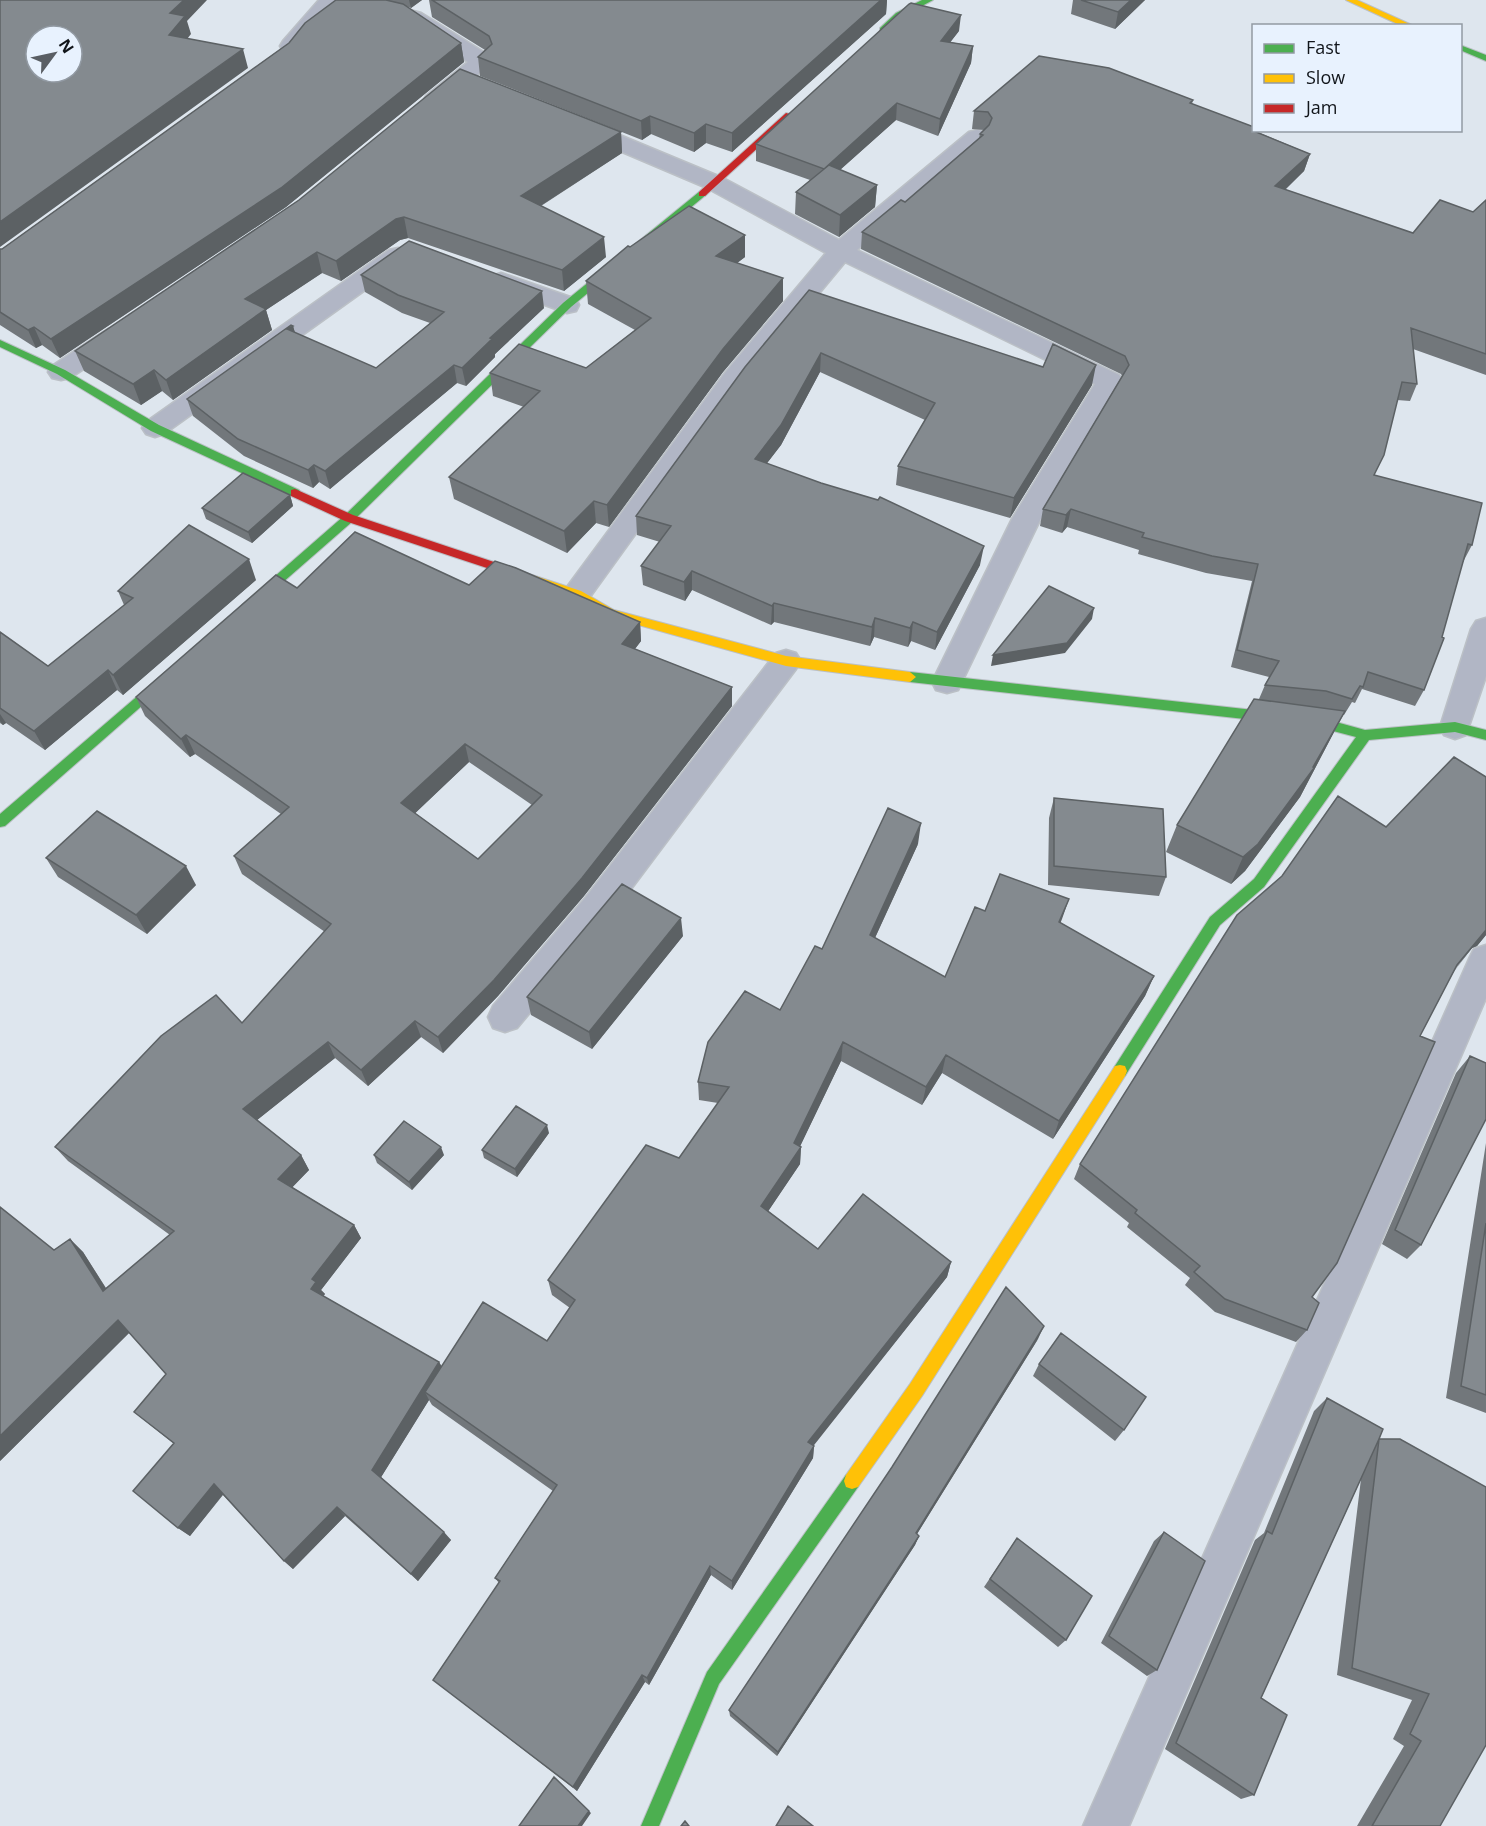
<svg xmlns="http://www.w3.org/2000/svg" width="1486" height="1826" viewBox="0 0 1486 1826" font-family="'Open Sans',sans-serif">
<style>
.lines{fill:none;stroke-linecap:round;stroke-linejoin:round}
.street-casing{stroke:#bbc0c6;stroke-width:3}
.fast-casing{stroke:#bbc0c6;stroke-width:2}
.slow-casing{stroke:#bbc0c6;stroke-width:2}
.jam-casing{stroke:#bbc0c6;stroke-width:2}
.street{fill:#b1b6c5;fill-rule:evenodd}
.fast{fill:#4caf50;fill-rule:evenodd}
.slow{fill:#ffc107;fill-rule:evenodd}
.jam{fill:#c62828;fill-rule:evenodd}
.wall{fill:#72777b;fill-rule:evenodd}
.shaded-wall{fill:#5c6164}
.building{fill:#848a8f;stroke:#5c6164;stroke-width:1.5;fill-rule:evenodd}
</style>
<rect width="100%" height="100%" fill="#dee6ee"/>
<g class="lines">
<!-- street casing -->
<g class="street-casing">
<path id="street" d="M 319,0 L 372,0 L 421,13 L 490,56 L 493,61 L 442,106 L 434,108 L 426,106 L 423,101 L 426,96 L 468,62 L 407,21 L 338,3 L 299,51 L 291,52 L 283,51 L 280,46 L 283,41 Z
M 581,119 L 723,178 L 839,240 L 969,132 L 977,130 L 985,132 L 988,137 L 857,250 L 1119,375 L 1123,381 L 1040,520 L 958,690 L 947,693 L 936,690 L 932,682 L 1012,519 L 1095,384 L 845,262 L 743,385 L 587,601 L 577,604 L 567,601 L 563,594 L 567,587 L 725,373 L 826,253 L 707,188 L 573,131 L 570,126 L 573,121 Z
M 398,248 L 407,250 L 410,255 L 407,260 L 164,434 L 155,437 L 146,434 L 142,428 L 146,422 L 389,250 Z
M 501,273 L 576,299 L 579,305 L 576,311 L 567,313 L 492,286 L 489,281 L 492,276 Z
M 117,327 L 126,329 L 130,335 L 126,341 L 70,378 L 61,380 L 52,378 L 48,372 L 52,366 L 108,329 Z
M 1486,618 L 1486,676 L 1466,735 L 1455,739 L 1444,735 L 1440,727 L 1471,629 L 1476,621 Z
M 786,650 L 796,653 L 801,661 L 796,669 L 610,917 L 517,1028 L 505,1032 L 493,1028 L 488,1017 L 493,1006 L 586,897 L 776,653 Z
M 1486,945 L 1486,998 L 1129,1826 L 1083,1826 L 1469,959 L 1474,949 Z"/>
</g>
<!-- fast casing -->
<g class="fast-casing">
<path id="fast" d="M 922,0 L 933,0 L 902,17 L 886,32 L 880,32 L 880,28 L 896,13 Z
M 1460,45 L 1486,55 L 1486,61 L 1460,50 Z
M 699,192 L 707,194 L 571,307 L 353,521 L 250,611 L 242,611 L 240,608 L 242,605 L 345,515 L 563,303 Z
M 0,340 L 65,370 L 159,425 L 299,490 L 301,493 L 299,496 L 291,496 L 151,431 L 57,374 L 0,347 Z
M 173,667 L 177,669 L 179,672 L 177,675 L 5,826 L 0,827 L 0,814 L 169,669 Z
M 910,672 L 1318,717 L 1365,730 L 1455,722 L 1486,730 L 1486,740 L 1455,732 L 1369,740 L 1264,887 L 1220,925 L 1125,1076 L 1120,1077 L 1115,1076 L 1113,1071 L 1115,1066 L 1210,917 L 1254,879 L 1356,737 L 1318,727 L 910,682 L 904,677 Z
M 852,1473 L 858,1475 L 860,1481 L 858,1487 L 719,1684 L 659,1826 L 641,1826 L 707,1672 L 846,1475 Z"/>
</g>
<!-- slow casing -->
<g class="slow-casing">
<path id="slow" d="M 1346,0 L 1357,0 L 1414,26 L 1402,26 Z
M 496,563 L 581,591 L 614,610 L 786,656 L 910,672 L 916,677 L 910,682 L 786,666 L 606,616 L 573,597 L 492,570 L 490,567 L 492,564 Z
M 1120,1065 L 1125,1066 L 1127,1071 L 1125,1076 L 922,1396 L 858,1487 L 852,1489 L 846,1487 L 844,1481 L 846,1475 L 910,1384 L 1115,1066 Z"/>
</g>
<!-- jam casing -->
<g class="jam-casing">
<path id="jam" d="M 786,113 L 794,115 L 705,196 L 699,196 L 699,192 Z
M 295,489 L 353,515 L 500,564 L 502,567 L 496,571 L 345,521 L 291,496 L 291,490 Z"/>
</g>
<!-- street -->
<use href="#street" class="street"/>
<!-- fast -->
<use href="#fast" class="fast"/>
<!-- slow -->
<use href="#slow" class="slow"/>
<!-- jam -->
<use href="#jam" class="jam"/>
</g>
<!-- wall -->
<path class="wall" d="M 336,0 L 422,0 L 411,8 L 406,6 L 461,43 L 464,62 L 286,207 L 60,358 L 42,345 L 36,348 L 0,325 L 0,249 L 2,249 L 289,43 Z
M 429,0 L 887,0 L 886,14 L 732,152 L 706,143 L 694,152 L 651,134 L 642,140 L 480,76 L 478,57 L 485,50 L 432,17 Z
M 1073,0 L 1145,0 L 1115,29 L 1071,14 Z
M 959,31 L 950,42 L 973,46 L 971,63 L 938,136 L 896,120 L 840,170 L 877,185 L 875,207 L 839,237 L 795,214 L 796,192 L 810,180 L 756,161 L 756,144 Z
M 1193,100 L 1192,104 L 1310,154 L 1304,171 L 1285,190 L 1413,233 L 1473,212 L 1486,200 L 1486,375 L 1413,349 L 1417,384 L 1410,401 L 1397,400 L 1374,476 L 1472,545 L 1463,562 L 1424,690 L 1415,706 L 1362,689 L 1355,703 L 1352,702 L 1344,715 L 1343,715 L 1300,797 L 1245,871 L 1231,884 L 1166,852 L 1177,825 L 1259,699 L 1265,685 L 1269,677 L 1231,667 L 1252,581 L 1206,573 L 1138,554 L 1139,550 L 1067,527 L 1062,533 L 1040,526 L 1043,509 L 1122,376 L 1121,374 L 861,249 L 862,232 L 905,202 L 979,138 L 980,134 L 984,130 L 972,129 L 974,111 Z
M 621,132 L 622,153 L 541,206 L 606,257 L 564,291 L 408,238 L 400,240 L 341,281 L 322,273 L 266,310 L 272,330 L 173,400 L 162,391 L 141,405 L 84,371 L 75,351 L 299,200 Z
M 745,235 L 745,257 L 737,263 L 783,301 L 723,372 L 609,527 L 596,523 L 567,553 L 454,499 L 449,477 L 524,407 L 493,396 L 490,373 L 586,368 L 635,330 L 588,304 L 586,281 L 630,247 Z
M 361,275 L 544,308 L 495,354 L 495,357 L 466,386 L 457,383 L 330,489 L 319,482 L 313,488 L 244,456 L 193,416 L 187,399 L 293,326 L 295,333 L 376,368 L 430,323 L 402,313 L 365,292 Z
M 809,290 L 1092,385 L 1010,518 L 896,485 L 898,466 L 925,420 L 820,372 L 781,445 L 767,463 L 980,565 L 935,650 L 911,641 L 908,647 L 874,637 L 870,646 L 774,622 L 771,625 L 692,590 L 685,601 L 643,585 L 641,566 L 660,542 L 637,535 L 636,516 Z
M 290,495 L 293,506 L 252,543 L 206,519 L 202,508 Z
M 256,580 L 123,695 L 117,690 L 45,750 L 6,723 L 3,725 L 0,723 L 0,632 L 48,666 L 124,605 L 118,591 Z
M 469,585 L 640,622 L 641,641 L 635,649 L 732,687 L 732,706 L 584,896 L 498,996 L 443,1053 L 421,1037 L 368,1086 L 335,1058 L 257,1120 L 301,1155 L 309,1170 L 292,1187 L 354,1225 L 361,1238 L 321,1290 L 325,1294 L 323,1296 L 439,1362 L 442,1367 L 547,1341 L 570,1308 L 552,1295 L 548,1280 L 679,1158 L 718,1103 L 699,1100 L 698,1082 L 780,1010 L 822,949 L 918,844 L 875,938 L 945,977 L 985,911 L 1061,923 L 1154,976 L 1145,996 L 1053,1139 L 942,1073 L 922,1105 L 841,1061 L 800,1146 L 801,1147 L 800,1164 L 768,1211 L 818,1249 L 951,1262 L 947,1277 L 813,1445 L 814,1446 L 813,1458 L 732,1590 L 711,1575 L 649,1685 L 645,1682 L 577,1791 L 433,1680 L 499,1583 L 495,1578 L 553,1491 L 432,1405 L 429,1400 L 381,1477 L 451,1540 L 418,1581 L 345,1516 L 293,1569 L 284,1561 L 223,1495 L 190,1536 L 178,1528 L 174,1444 L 134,1412 L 166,1374 L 129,1333 L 0,1461 L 54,1250 L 70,1239 L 83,1252 L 106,1288 L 170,1235 L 68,1161 L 55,1147 L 242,1023 L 325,932 L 242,874 L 234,856 L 281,814 L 195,754 L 190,757 L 145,716 L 136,697 L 297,588 ZM 469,762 L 532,805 L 478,859 L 415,813 Z
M 1486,777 L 1486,935 L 1477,946 L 1472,948 L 1455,969 L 1420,1036 L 1312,1297 L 1307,1330 L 1296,1342 L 1215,1312 L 1185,1285 L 1190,1278 L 1127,1227 L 1129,1223 L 1074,1179 L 1080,1164 L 1386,827 Z
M 1054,798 L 1166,877 L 1159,896 L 1048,885 L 1049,818 Z
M 46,858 L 196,885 L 147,934 L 58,877 Z
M 683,936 L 592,1049 L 531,1015 L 527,997 Z
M 1470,1056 L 1421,1245 L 1407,1259 L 1382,1244 L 1456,1073 Z
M 549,1133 L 517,1177 L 484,1158 L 482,1150 Z
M 1486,1143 L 1486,1413 L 1446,1398 Z
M 374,1155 L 444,1155 L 412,1190 L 377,1163 Z
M 1038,1339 L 917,1534 L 919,1536 L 915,1545 L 777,1756 L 730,1716 L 729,1710 Z
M 1039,1364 L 1124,1430 L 1115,1441 L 1033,1376 Z
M 1327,1398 L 1379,1439 L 1486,1487 L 1440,1826 L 1357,1826 L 1404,1746 L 1393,1739 L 1412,1700 L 1337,1675 L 1361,1479 L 1261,1698 L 1254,1795 L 1241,1799 L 1165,1749 L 1255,1540 L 1264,1533 L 1314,1411 Z
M 1164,1532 L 1157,1670 L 1147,1676 L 1101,1643 L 1154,1541 Z
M 1017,1538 L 1066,1640 L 1058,1647 L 984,1587 Z"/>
<!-- shaded-wall -->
<path class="shaded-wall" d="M 184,0 L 207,0 L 187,21 L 191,34 L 175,54 L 169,35 L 170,13 Z
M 409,0 L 422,0 L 411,8 Z
M 881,0 L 887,0 L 886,14 L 732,152 L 732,133 Z
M 1131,0 L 1145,0 L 1115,29 L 1118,12 Z
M 961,15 L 959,31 L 939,57 L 941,41 Z
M 461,43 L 464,62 L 286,207 L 60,358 L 51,339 Z
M 973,46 L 971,63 L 938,136 L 940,119 Z
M 243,49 L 248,68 L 0,247 L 0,222 Z
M 897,103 L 896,120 L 823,185 L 824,169 Z
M 650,116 L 651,134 L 642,140 L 641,121 Z
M 706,124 L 706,143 L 694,152 L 694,133 Z
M 621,132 L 622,153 L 523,217 L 521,196 Z
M 1310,154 L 1304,171 L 1270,204 L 1275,186 Z
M 877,185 L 875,207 L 839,237 L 840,215 Z
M 404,217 L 408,238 L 400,240 L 341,281 L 336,261 L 396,219 Z
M 745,235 L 745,257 L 716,279 L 716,256 Z
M 604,237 L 606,257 L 564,291 L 562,270 Z
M 317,252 L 322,273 L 266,310 L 272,330 L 173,400 L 166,380 L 245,299 Z
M 783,278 L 783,301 L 723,372 L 609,527 L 607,505 L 723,349 Z
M 542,291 L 544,308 L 495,354 L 495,357 L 466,386 L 462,368 L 490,338 Z
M 293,326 L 298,343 L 287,329 Z
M 34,327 L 42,345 L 36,348 L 28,330 Z
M 821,353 L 820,372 L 781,445 L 755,479 L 755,459 Z
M 454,365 L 457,383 L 330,489 L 325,471 Z
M 1096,365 L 1092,385 L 1010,518 L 1014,498 Z
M 154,370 L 162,391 L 141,405 L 133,384 Z
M 314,465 L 319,482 L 313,488 L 308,470 Z
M 290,495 L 293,506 L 252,543 L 248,532 Z
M 594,501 L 596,523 L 567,553 L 564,531 Z
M 1071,509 L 1067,527 L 1062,533 L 1066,515 Z
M 984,546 L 980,565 L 935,650 L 937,632 Z
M 249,559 L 256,580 L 123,695 L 113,675 Z
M 692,571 L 692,590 L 685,601 L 684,582 Z
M 774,603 L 774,622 L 771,625 L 772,606 Z
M 1094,608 L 1092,619 L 1065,653 L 991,666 L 993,655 Z
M 875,618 L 874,637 L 870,646 L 872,627 Z
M 640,622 L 641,641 L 624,663 L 622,644 Z
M 913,622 L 911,641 L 908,647 L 910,628 Z
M 108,670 L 117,690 L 45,750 L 34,731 Z
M 732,687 L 732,706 L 584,896 L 498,996 L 443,1053 L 438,1037 Z
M 1345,711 L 1300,797 L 1245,871 L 1231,884 L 1243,857 L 1313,767 Z
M 0,714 L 6,723 L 3,725 L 0,721 Z
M 186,735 L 195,754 L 190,757 L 181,739 Z
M 465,744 L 469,762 L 407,821 L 401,803 Z
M 921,823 L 918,844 L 867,955 L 870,935 Z
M 186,866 L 196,885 L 147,934 L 136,915 Z
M 1069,899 L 1062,919 L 1053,942 L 1059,922 Z
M 681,918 L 683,936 L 592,1049 L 589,1032 Z
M 1485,930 L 1486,930 L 1486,935 L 1477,946 L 1472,948 L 1445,983 Z
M 1154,976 L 1145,996 L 1053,1139 L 1059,1121 Z
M 415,1021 L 421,1037 L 368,1086 L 361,1070 Z
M 328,1042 L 335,1058 L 252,1124 L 243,1109 Z
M 843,1042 L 841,1061 L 795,1157 L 801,1147 L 800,1164 L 761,1222 L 761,1206 L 794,1143 Z
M 946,1055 L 942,1073 L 922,1105 L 926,1087 Z
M 547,1125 L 549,1133 L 517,1177 L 515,1169 Z
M 441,1147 L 444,1155 L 412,1190 L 409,1182 Z
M 301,1155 L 309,1170 L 287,1193 L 278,1179 Z
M 354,1225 L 361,1238 L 321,1290 L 325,1294 L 319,1301 L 311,1289 L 312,1279 Z
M 70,1239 L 83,1252 L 115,1303 L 103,1291 Z
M 951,1262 L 947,1277 L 807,1454 L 808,1442 Z
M 118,1320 L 130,1332 L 0,1461 L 0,1436 Z
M 1044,1326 L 1038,1339 L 912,1542 L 916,1533 Z
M 439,1362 L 445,1373 L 425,1392 L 429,1400 L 380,1479 L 372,1470 Z
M 814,1446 L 813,1458 L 732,1590 L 732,1581 Z
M 214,1484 L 224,1493 L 190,1536 L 178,1528 Z
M 337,1507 L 345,1516 L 293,1569 L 284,1561 Z
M 444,1532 L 451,1540 L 418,1581 L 411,1574 Z
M 919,1536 L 915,1545 L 777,1756 L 778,1752 Z
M 710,1566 L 711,1575 L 649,1685 L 647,1678 Z
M 642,1675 L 645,1682 L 577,1791 L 573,1787 Z
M 554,1777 L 591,1813 L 582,1826 L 578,1826 Z"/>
<!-- building -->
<path class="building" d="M 0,0 L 184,0 L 170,13 L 185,16 L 169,35 L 243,49 L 0,222 ZM 36,36 L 72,36 L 72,72 L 36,72 Z
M 336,0 L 386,0 L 403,4 L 461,43 L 281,188 L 51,339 L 34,327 L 28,330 L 0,312 L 0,249 L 2,249 L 289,43 L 305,23 Z
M 432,0 L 881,0 L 732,133 L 706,124 L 694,133 L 650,116 L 641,121 L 478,57 L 492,44 L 489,36 Z
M 1081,0 L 1131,0 L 1118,12 Z
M 911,3 L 961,15 L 941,41 L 973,46 L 940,119 L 897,103 L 824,169 L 756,144 L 909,4 Z
M 1039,56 L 1109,68 L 1193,100 L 1190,103 L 1254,127 L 1254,130 L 1258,130 L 1256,132 L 1310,154 L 1275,186 L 1413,233 L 1440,200 L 1473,212 L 1486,200 L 1486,354 L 1411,328 L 1417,384 L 1402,382 L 1384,455 L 1374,475 L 1482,503 L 1472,545 L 1468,544 L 1442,637 L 1444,638 L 1424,690 L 1368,672 L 1363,687 L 1360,686 L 1352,699 L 1326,691 L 1265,685 L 1279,661 L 1237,650 L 1258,564 L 1212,556 L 1142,537 L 1144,533 L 1071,509 L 1066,515 L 1043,509 L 1129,365 L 1125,356 L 862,232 L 901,200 L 905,202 L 983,135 L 980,134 L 989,125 L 992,118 L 988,112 L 974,111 Z
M 460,69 L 621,132 L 521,196 L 604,237 L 562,270 L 404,217 L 396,219 L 336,261 L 317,252 L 245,299 L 266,309 L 166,380 L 154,370 L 133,384 L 75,351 L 299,200 Z
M 829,165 L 877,185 L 840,215 L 796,192 Z
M 689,206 L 745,235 L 716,256 L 783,278 L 723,349 L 607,505 L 594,501 L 564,531 L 449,477 L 540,391 L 490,373 L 519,344 L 586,368 L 651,318 L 586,281 L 628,246 L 630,247 Z
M 409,241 L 542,291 L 490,338 L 492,339 L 462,368 L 454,365 L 325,471 L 314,465 L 308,470 L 238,439 L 187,399 L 291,325 L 293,326 L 287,329 L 376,368 L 444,312 L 398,295 L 361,275 Z
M 809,290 L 1043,367 L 1053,344 L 1096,365 L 1014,498 L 898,466 L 935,403 L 821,353 L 781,425 L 755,459 L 821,483 L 878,500 L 880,497 L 984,546 L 937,632 L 913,622 L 910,628 L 875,618 L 872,627 L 774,603 L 772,606 L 692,571 L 684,582 L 641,566 L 671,526 L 636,516 L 745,367 Z
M 243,473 L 290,495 L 248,532 L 202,508 Z
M 189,525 L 249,559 L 113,675 L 108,670 L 34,731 L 0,708 L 0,632 L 48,666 L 133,598 L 118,591 Z
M 355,532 L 469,585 L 495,561 L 516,568 L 640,622 L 622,644 L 732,687 L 582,878 L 494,980 L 438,1037 L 415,1021 L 361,1070 L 328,1042 L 243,1109 L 301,1155 L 278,1179 L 354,1225 L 312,1279 L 316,1282 L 311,1289 L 439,1362 L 372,1470 L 444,1532 L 411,1574 L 337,1507 L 284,1561 L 214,1484 L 178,1528 L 133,1491 L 174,1443 L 134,1412 L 166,1374 L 118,1320 L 0,1436 L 0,1207 L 54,1250 L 70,1239 L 103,1291 L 174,1231 L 55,1147 L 161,1036 L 216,995 L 242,1023 L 331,924 L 234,856 L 289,807 L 186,735 L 181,739 L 136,697 L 276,575 L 297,588 ZM 465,744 L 542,795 L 478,859 L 401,803 Z
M 1049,586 L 1094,608 L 1067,643 L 993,655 Z
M 1254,699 L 1345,711 L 1313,767 L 1314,768 L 1258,844 L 1243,857 L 1177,825 Z
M 1454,757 L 1486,777 L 1486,930 L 1457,965 L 1420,1036 L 1435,1042 L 1337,1263 L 1312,1297 L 1319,1303 L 1307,1330 L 1225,1299 L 1194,1272 L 1200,1266 L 1135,1213 L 1137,1210 L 1080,1164 L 1237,915 L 1282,876 L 1338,796 L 1386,827 Z
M 1054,798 L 1163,809 L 1166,877 L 1054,866 Z
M 888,808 L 921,823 L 870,935 L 945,977 L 975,907 L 985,911 L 1000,874 L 1069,899 L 1059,922 L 1154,976 L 1059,1121 L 946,1055 L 926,1087 L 843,1042 L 794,1143 L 801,1147 L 761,1206 L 818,1249 L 863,1194 L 951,1262 L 808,1442 L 814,1446 L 732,1581 L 710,1566 L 647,1678 L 642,1675 L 573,1787 L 433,1680 L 500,1581 L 495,1578 L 557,1485 L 425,1392 L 483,1302 L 547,1341 L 575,1300 L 548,1280 L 646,1145 L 679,1158 L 729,1087 L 698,1082 L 708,1042 L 745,991 L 780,1010 L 815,946 L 822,949 Z
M 97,811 L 186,866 L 136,915 L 46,858 Z
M 622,884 L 681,918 L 589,1032 L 527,997 Z
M 1470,1056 L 1486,1063 L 1486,1119 L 1421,1245 L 1395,1230 Z
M 516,1106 L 547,1125 L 515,1169 L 482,1150 Z
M 404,1121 L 441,1147 L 409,1182 L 374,1155 Z
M 1486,1223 L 1486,1395 L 1461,1386 Z
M 1006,1287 L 1044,1326 L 916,1533 L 919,1536 L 778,1752 L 729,1710 L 892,1467 Z
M 1061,1333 L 1146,1397 L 1124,1430 L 1039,1364 Z
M 1327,1398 L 1383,1429 L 1379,1439 L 1400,1439 L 1486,1487 L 1486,1745 L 1440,1826 L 1372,1826 L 1421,1741 L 1410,1734 L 1429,1694 L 1352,1668 L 1379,1439 L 1261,1698 L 1287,1715 L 1254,1795 L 1176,1743 L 1267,1531 L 1272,1534 Z
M 1164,1532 L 1205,1561 L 1157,1670 L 1109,1636 Z
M 1017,1538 L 1092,1596 L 1066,1640 L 990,1579 Z
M 554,1777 L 589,1811 L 578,1826 L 519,1826 Z
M 788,1806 L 813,1826 L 776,1826 Z
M 685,1821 L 689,1826 L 681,1826 Z"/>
<!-- legend -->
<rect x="1252" y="24" width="210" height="108" fill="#e8f2fe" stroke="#929aa3" stroke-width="1.5"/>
<rect x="1264" y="44" width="30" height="9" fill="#4caf50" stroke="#929aa3" stroke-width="1.5"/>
<text x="1306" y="54" font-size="18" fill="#11151a">Fast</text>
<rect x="1264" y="74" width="30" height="9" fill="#ffc107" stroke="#929aa3" stroke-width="1.5"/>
<text x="1306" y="84" font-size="18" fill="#11151a">Slow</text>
<rect x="1264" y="104" width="30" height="9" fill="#c62828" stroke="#929aa3" stroke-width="1.5"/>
<text x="1306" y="114" font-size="18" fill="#11151a">Jam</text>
<!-- north arrow -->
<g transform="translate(54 54) rotate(57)"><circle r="28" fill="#e8f2fe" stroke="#929aa3" stroke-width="1.5"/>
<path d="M0-4.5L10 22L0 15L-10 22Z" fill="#595e64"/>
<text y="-9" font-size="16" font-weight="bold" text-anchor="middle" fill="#11151a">N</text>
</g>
</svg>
